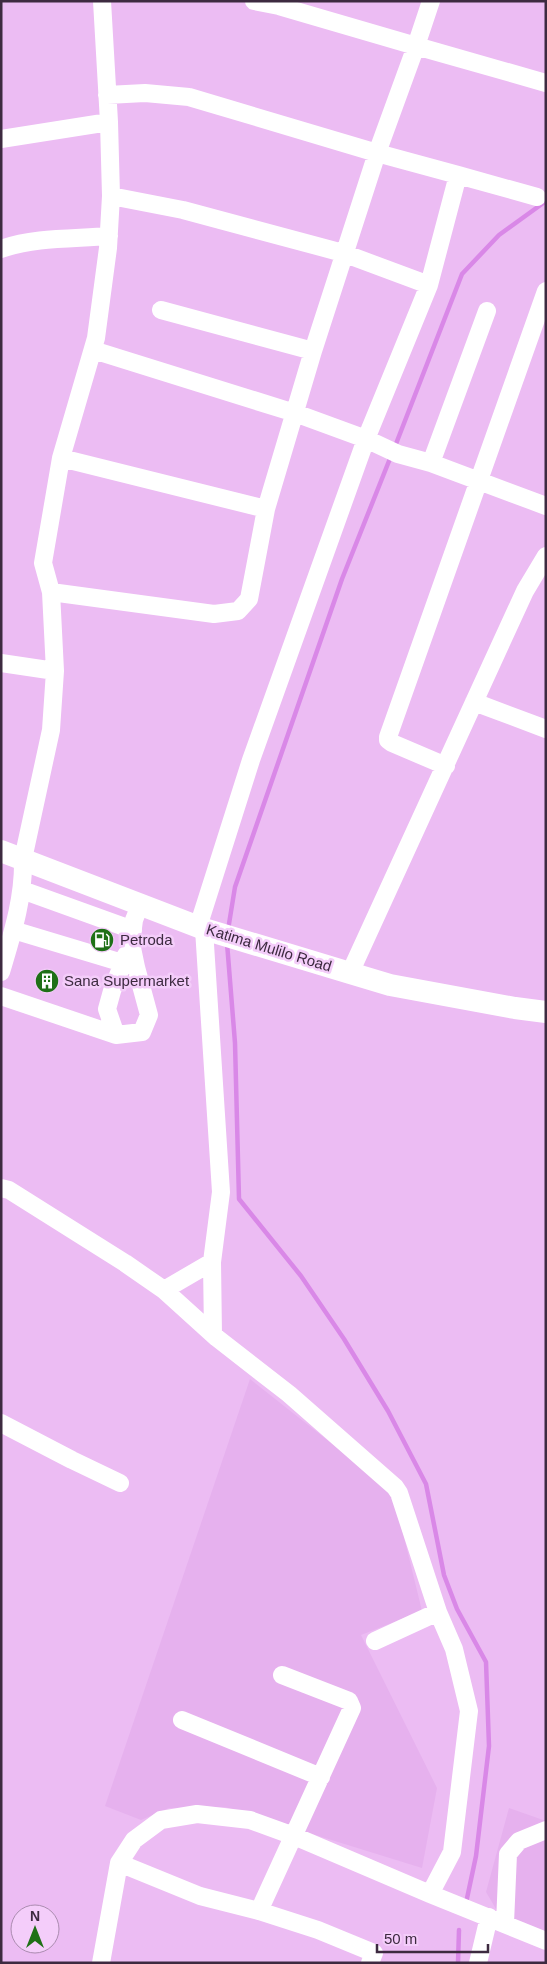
<svg xmlns="http://www.w3.org/2000/svg" width="547" height="1964" viewBox="0 0 547 1964" font-family="Helvetica,sans-serif">
<style>
.built{fill:#e6b1ee}
.lines{fill:none;stroke-linecap:round;stroke-linejoin:round}
.stream{stroke:#d988e7;stroke-width:4.5}
.minor{stroke:#fff;stroke-width:18}
.major{stroke:#fff;stroke-width:22}
.labels{text-anchor:middle;stroke-width:5;stroke-linejoin:round;paint-order:stroke}
.poi-label{font-size:15px;fill:#3d2a40;stroke:#f4cdfa;text-anchor:start}
.street-label{font-size:15px;fill:#3d2a40;stroke:#f4cdfa}
</style>
<rect width="100%" height="100%" fill="#ecbcf3"/>
<!-- built -->
<path class="built" d="M 250,1379 L 393,1492 L 422,1611 L 361,1635 L 437,1788 L 422,1868 L 225,1807 L 169,1808 L 141,1820 L 105,1806 Z
M 509,1808 L 546,1821 L 546,1933 L 499,1914 L 486,1892 Z"/>
<g class="lines">
<!-- stream -->
<path class="stream" d="M 394,449 L 462,274 L 499,235 L 546,201
M 228,930 L 235,887 L 342,579 L 391,456
M 227,943 L 235,1043 L 239,1199 L 301,1276 L 344,1339 L 388,1411 L 426,1484 L 444,1575 L 457,1609 L 486,1662 L 489,1746 L 476,1856 L 466,1903
M 458,1963 L 459,1930"/>
<!-- minor -->
<path class="minor" d="M 431,1 L 416,46 L 546,83
M 1,139 L 109,122
M 458,175 L 537,197
M 111,196 L 183,210 L 343,253 L 429,285
M 1,249 C 35,237 74,239 109,236
M 161,310 L 313,351
M 93,350 L 295,413 L 366,439 L 429,285 L 458,175 L 377,153 L 189,97 L 145,93 L 107,95
M 61,458 L 266,509
M 431,463 L 487,311
M 51,592 L 214,614 L 238,611 L 249,599 L 266,509 L 313,351 L 377,153 L 416,46 L 279,6 L 254,1
M 1,663 L 55,671
M 474,702 L 546,729
M 446,766 L 392,743 L 388,740 L 388,737 L 546,291
M 22,890 L 133,930
M 198,927 L 251,760 L 366,439 L 398,454 L 431,463 L 546,506
M 13,930 L 136,967
M 1,972 C 12,935 24,898 23,859 L 51,730 L 55,671 L 51,592 L 43,563 L 61,458 L 96,338 L 108,248 L 111,196 L 109,122 L 102,1
M 350,973 L 497,652 L 525,591 L 546,556
M 1,996 L 116,1035 L 142,1032 L 149,1015 L 136,967 L 131,943 L 134,920 L 140,905
M 116,1035 L 107,1009 L 112,991 L 126,955
M 1,1188 L 9,1190 L 125,1263 L 164,1290 L 217,1338 L 289,1394 L 395,1487 L 399,1493 L 438,1612 L 454,1649 L 469,1711 L 452,1852 L 430,1894
M 212,1262 L 213,1334
M 164,1290 L 212,1262 L 221,1192 L 204,929
M 1,1423 L 72,1460 L 120,1483
M 375,1641 L 438,1612
M 182,1720 L 321,1777
M 119,1863 L 200,1896 L 259,1911 L 318,1930 L 374,1953 L 370,1963
M 259,1911 L 352,1708 L 349,1701 L 282,1675
M 505,1923 L 508,1854 L 519,1841 L 546,1830
M 101,1963 L 119,1863 L 134,1840 L 161,1820 L 197,1814 L 250,1820 L 294,1836 L 430,1894 L 546,1941
M 478,1963 L 489,1917"/>
<!-- major -->
<path class="major" d="M 1,851 L 204,929 L 350,973 L 390,985 L 515,1008 L 546,1012"/>
</g>
<!-- icons -->
<defs>
<g id="fuel-disc" transform="scale(1.25)"><circle r="9.5" fill="#1f7017" stroke="#f4cdfa"/><path d="M-5.5-6h7V0h2V4h1.3V-2.5L3-4.5l.8-.8L6-3V5H2.5V1h-1V6h-7ZM-4.2-4.7v3.2H.2V-4.7Z" fill="#fff"/></g>
<g id="building-disc" transform="scale(1.25)"><circle r="9.5" fill="#1f7017" stroke="#f4cdfa"/><path d="M-4-6H4V6H1V3H-1V6H-4ZM-2.5-4.3h1.7v1.8h-1.7ZM.8-4.3h1.7v1.8H.8ZM-2.5-1h1.7V.8h-1.7ZM.8-1h1.7V.8H.8Z" fill="#fff"/></g>
</defs>
<g fill-rule="evenodd">
<use href="#fuel-disc" x="102" y="940"/>
<use href="#building-disc" x="47" y="981"/>
</g>
<g class="labels">
<!-- poi labels -->
<g class="poi-label">
<text x="120" y="945">Petroda</text>
<text x="64" y="986">Sana Supermarket</text>
</g>
<!-- street labels -->
<g class="street-label">
<text transform="translate(269 948) rotate(17)" y="5">Katima Mulilo Road</text>
</g>
</g>
<!-- border -->
<rect width="547" height="1964" fill="none" stroke="#3d2a40" stroke-width="5"/>
<!-- north arrow -->
<g transform="translate(35 1929)"><circle r="24" fill="#f4cdfa" stroke="#ab8cb0"/>
<path d="M0-4L9 19L0 12L-9 19Z" fill="#1f7017"/>
<text y="-8" font-size="14" font-weight="bold" text-anchor="middle" fill="#3d2a40">N</text>
</g>
<!-- scale -->
<path d="M377 1944v8h111v-8" fill="none" stroke="#3d2a40" stroke-width="2.5"/>
<text x="384" y="1944" font-size="15" fill="#3d2a40" stroke="#f4cdfa" stroke-width="4" paint-order="stroke">50 m</text>
</svg>
